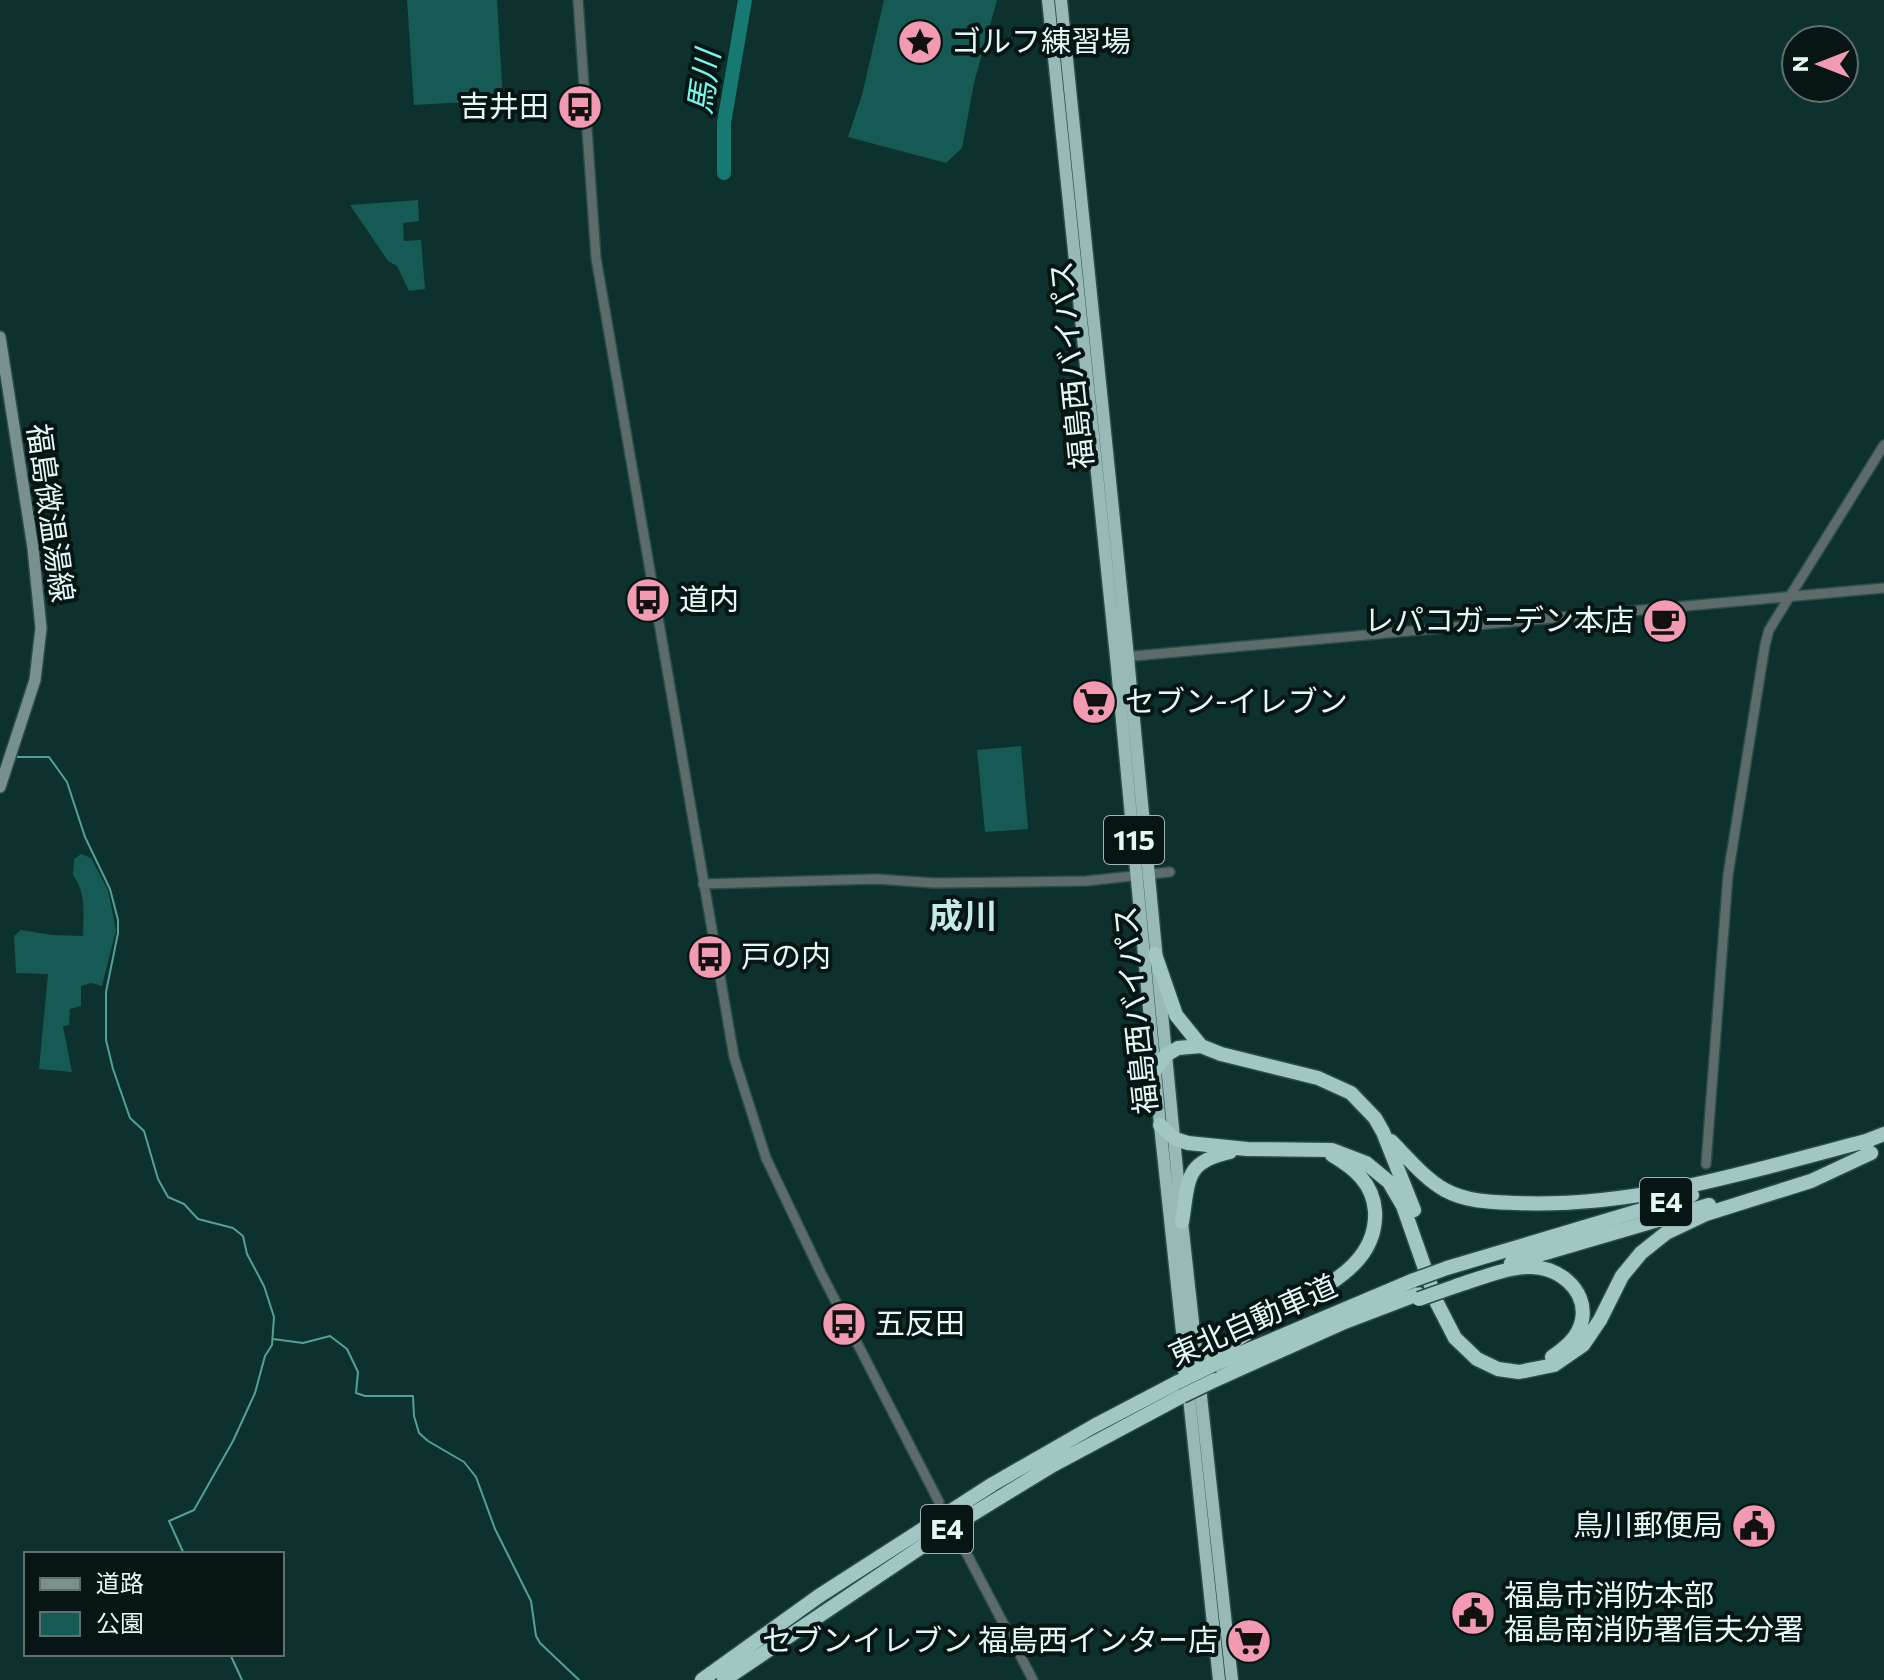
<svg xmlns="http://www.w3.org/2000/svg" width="1884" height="1680" viewBox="0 0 1884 1680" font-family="Commissioner,'Noto Sans JP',sans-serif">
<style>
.green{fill:#155a55}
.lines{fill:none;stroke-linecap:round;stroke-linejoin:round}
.stream{stroke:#54a099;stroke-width:2}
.river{stroke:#167a72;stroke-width:14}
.tertiary-casing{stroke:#2b4d49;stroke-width:12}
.secondary-casing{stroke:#2b4d49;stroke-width:14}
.trunk-casing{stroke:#2b4d49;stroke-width:15}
.motorway-casing{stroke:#2b4d49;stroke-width:17}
.tertiary{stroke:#5d6c6a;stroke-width:9}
.secondary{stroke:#79918e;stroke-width:11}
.trunk{stroke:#98bab6;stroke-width:12}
.motorway{stroke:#a1c7c2;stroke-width:14}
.motorway-bridge-casing{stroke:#2b4d49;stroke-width:17;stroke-linecap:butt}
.motorway-bridge{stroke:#a1c7c2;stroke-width:14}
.labels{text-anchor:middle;stroke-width:8;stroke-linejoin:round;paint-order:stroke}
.shield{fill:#071614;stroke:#a2b4b2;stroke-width:2}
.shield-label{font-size:28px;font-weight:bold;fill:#e4f8f5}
.poi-label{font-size:30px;fill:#e4f8f5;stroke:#071614;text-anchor:start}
.street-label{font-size:30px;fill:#e4f8f5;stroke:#071614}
.water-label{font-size:32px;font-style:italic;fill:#75f6ea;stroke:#071614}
.quarter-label{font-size:34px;font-weight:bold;fill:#c3eae5;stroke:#071614}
</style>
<rect width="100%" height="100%" fill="#0d312d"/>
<!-- green -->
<path class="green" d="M 407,0 L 497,0 L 503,100 L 414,105 Z
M 884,0 L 997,0 L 974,83 L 962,148 L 946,163 L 848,137 L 862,95 Z
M 418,200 L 419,221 L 403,223 L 404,241 L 421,240 L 425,289 L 409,291 L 397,266 L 388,261 L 350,205 Z
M 1021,746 L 1028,829 L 985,832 L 977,750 Z
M 81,854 L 91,858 L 108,890 L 116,930 L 102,986 L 91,983 L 81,986 L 81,1006 L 70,1009 L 69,1025 L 63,1026 L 72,1072 L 39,1069 L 48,974 L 16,973 L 14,936 L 21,930 L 52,935 L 83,936 C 83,914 87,894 73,875 L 74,859 Z"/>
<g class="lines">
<!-- stream -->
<path class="stream" d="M 14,757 L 49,757 L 67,782 L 85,837 L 110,889 L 118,920 L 118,933 L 106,992 L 106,1040 L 113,1069 L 130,1118 L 144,1131 L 158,1179 L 168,1197 L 184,1204 L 198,1219 L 233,1228 L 243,1236 L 247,1254 L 264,1286 L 274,1317 L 272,1345 L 265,1356 L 255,1393 L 233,1441 L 194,1510 L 169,1521 L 184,1554
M 273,1339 L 303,1343 L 330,1336 L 347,1349 L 358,1372 L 356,1393 L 365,1396 L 413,1396 L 414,1416 L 419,1433 L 428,1441 L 464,1462 L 476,1477 L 495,1529 L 531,1601 L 536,1636 L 540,1643 L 579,1680
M 230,1654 L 242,1680"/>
<!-- river -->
<path class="river" d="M 724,173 L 724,123 L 745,0"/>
<!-- tertiary casing -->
<g class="tertiary-casing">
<path id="tertiary" d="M 578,0 L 596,258 L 734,1057 L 766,1158 L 821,1273 L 939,1502
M 1123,657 L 1884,588
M 703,884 L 876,879 L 934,883 L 1086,881 L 1170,872
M 1706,1164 L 1728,875 L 1765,645 L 1769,630 L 1790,596 L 1884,445
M 958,1537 L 1033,1680"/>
</g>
<!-- secondary casing -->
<g class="secondary-casing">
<path id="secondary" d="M 0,337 L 33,548 L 41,628 L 35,680 L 0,787"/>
</g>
<!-- trunk casing -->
<g class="trunk-casing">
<path id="trunk" d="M 1048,0 L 1116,657 L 1160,1125 L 1219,1680
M 1061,0 L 1128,657 L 1182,1222 L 1232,1680"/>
</g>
<!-- motorway casing -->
<g class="motorway-casing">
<path id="motorway" d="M 1155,954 L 1176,1015 L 1201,1046
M 1155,1070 L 1166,1055 L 1178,1048 L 1201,1046 L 1221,1054 L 1318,1078 L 1351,1093 L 1375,1118 L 1383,1132 L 1414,1210
M 1160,1125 L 1175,1139 L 1188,1143 L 1247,1149 L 1332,1150 L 1366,1163 L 1389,1182 L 1403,1206 L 1437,1303 L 1455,1338 L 1477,1359 L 1498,1369 L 1519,1372 L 1554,1365 L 1583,1345 L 1600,1320 L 1622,1276 L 1641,1253 L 1666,1233 L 1706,1214 L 1811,1181 L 1871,1153
M 1391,1141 C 1407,1157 1425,1179 1445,1190 C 1467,1202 1492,1202 1516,1203 C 1638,1208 1753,1170 1870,1140
M 1861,1143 L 1884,1134
M 1182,1222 C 1189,1180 1184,1162 1230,1152
M 1511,1263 L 1709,1205
M 1447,1268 L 1692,1195
M 1456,1286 C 1478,1279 1504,1268 1528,1267 C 1556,1265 1588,1289 1582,1320 C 1579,1337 1565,1348 1552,1357
M 1208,1356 C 1235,1341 1261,1325 1287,1309 C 1325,1286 1378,1264 1375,1211 C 1373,1183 1354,1168 1332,1155
M 1213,1365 L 1414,1280
M 1215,1380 L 1342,1323 L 1418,1294
M 702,1680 L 819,1596 L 993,1484 L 1094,1426 L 1178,1382
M 724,1680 L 945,1531 L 1053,1465 L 1182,1396"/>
</g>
<!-- tertiary -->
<use href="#tertiary" class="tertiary"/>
<!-- secondary -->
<use href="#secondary" class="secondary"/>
<!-- trunk -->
<use href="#trunk" class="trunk"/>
<!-- motorway -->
<use href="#motorway" class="motorway"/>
<!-- motorway-bridge casing -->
<g class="motorway-bridge-casing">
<path id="motorway-bridge" d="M 1414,1280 L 1447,1268
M 1419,1299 L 1456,1286
M 1184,1369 L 1208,1356
M 1178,1382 L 1213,1365
M 1182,1396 L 1215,1380"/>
</g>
<!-- motorway-bridge -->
<use href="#motorway-bridge" class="motorway-bridge"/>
</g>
<!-- icons -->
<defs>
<g id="sight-disc" transform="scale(2.3)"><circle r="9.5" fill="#f19ab1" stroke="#071614"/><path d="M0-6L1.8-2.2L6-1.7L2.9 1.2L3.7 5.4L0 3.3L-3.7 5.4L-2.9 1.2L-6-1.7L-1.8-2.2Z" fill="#111"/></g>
<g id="bus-disc" transform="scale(2.3)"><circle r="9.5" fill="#f19ab1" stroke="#071614"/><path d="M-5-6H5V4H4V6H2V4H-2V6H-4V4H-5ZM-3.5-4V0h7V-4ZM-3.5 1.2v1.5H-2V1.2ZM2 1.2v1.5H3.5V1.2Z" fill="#111"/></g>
<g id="cafe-disc" transform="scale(2.3)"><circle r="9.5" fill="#f19ab1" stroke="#071614"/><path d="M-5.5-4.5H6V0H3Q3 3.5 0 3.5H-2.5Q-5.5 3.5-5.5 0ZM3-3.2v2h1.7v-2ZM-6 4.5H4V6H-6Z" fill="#111"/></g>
<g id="supermarket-disc" transform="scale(2.3)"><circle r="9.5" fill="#f19ab1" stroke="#071614"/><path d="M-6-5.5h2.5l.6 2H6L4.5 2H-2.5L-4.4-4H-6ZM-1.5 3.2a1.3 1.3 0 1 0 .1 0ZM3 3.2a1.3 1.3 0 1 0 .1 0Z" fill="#111"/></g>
<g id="civic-disc" transform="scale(2.3)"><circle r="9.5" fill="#f19ab1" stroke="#071614"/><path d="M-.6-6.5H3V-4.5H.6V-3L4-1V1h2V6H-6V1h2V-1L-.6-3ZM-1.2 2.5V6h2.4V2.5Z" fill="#111"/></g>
</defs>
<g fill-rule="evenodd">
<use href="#sight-disc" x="920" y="42"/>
<use href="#bus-disc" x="580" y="107"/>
<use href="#bus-disc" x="648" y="600"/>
<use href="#cafe-disc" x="1665" y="621"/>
<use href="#supermarket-disc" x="1094" y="702"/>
<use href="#bus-disc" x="710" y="957"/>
<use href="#bus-disc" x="844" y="1324"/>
<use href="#civic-disc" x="1754" y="1526"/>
<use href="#civic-disc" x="1473" y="1613"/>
<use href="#supermarket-disc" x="1249" y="1641"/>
</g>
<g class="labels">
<!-- shield labels -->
<g class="shield">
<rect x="1104" y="816" width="60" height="48" rx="6"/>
<rect x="1640" y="1178" width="52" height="48" rx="6"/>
<rect x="921" y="1505" width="52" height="48" rx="6"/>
</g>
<g class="shield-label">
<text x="1134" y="850">115</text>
<text x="1666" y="1212">E4</text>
<text x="947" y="1539">E4</text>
</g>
<!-- poi labels -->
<g class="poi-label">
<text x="951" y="52">ゴルフ練習場</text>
<text x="549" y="117" text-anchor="end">吉井田</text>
<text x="679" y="610">道内</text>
<text x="1634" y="631" text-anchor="end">レパコガーデン本店</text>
<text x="1125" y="712">セブン-イレブン</text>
<text x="741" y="967">戸の内</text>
<text x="875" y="1334">五反田</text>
<text x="1723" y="1536" text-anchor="end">鳥川郵便局</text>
<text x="1504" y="1606">福島市消防本部<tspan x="1504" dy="34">福島南消防署信夫分署</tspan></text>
<text x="1218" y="1651" text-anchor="end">セブンイレブン 福島西インター店</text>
</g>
<!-- street labels -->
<g class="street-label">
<text transform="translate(1072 365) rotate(-96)" y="10">福島西バイパス</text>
<text transform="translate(50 513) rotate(82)" y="10">福島微温湯線</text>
<text transform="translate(1136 1010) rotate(-96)" y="10">福島西バイパス</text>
<text transform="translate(1253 1321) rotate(-24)" y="10">東北自動車道</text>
</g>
<!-- water labels -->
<g class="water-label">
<text transform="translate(704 82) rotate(-82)" y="11">馬川</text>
</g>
<!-- quarter labels -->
<g class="quarter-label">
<text x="963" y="928">成川</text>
</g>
</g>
<!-- legend -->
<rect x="24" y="1552" width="260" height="104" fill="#071614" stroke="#5f706e" stroke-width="2"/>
<rect x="40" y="1578" width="40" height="12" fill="#79918e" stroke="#5f706e" stroke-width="2"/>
<text x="96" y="1592" font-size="24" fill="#e4f8f5">道路</text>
<rect x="40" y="1612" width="40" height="24" fill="#155a55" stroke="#5f706e" stroke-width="2"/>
<text x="96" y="1632" font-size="24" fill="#e4f8f5">公園</text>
<!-- north arrow -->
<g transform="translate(1820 64) rotate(270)"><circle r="38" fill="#071614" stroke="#5f706e" stroke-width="2"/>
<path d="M0-6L14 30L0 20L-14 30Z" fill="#f19ab1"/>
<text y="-12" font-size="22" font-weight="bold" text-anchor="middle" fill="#e4f8f5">N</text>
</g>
</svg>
